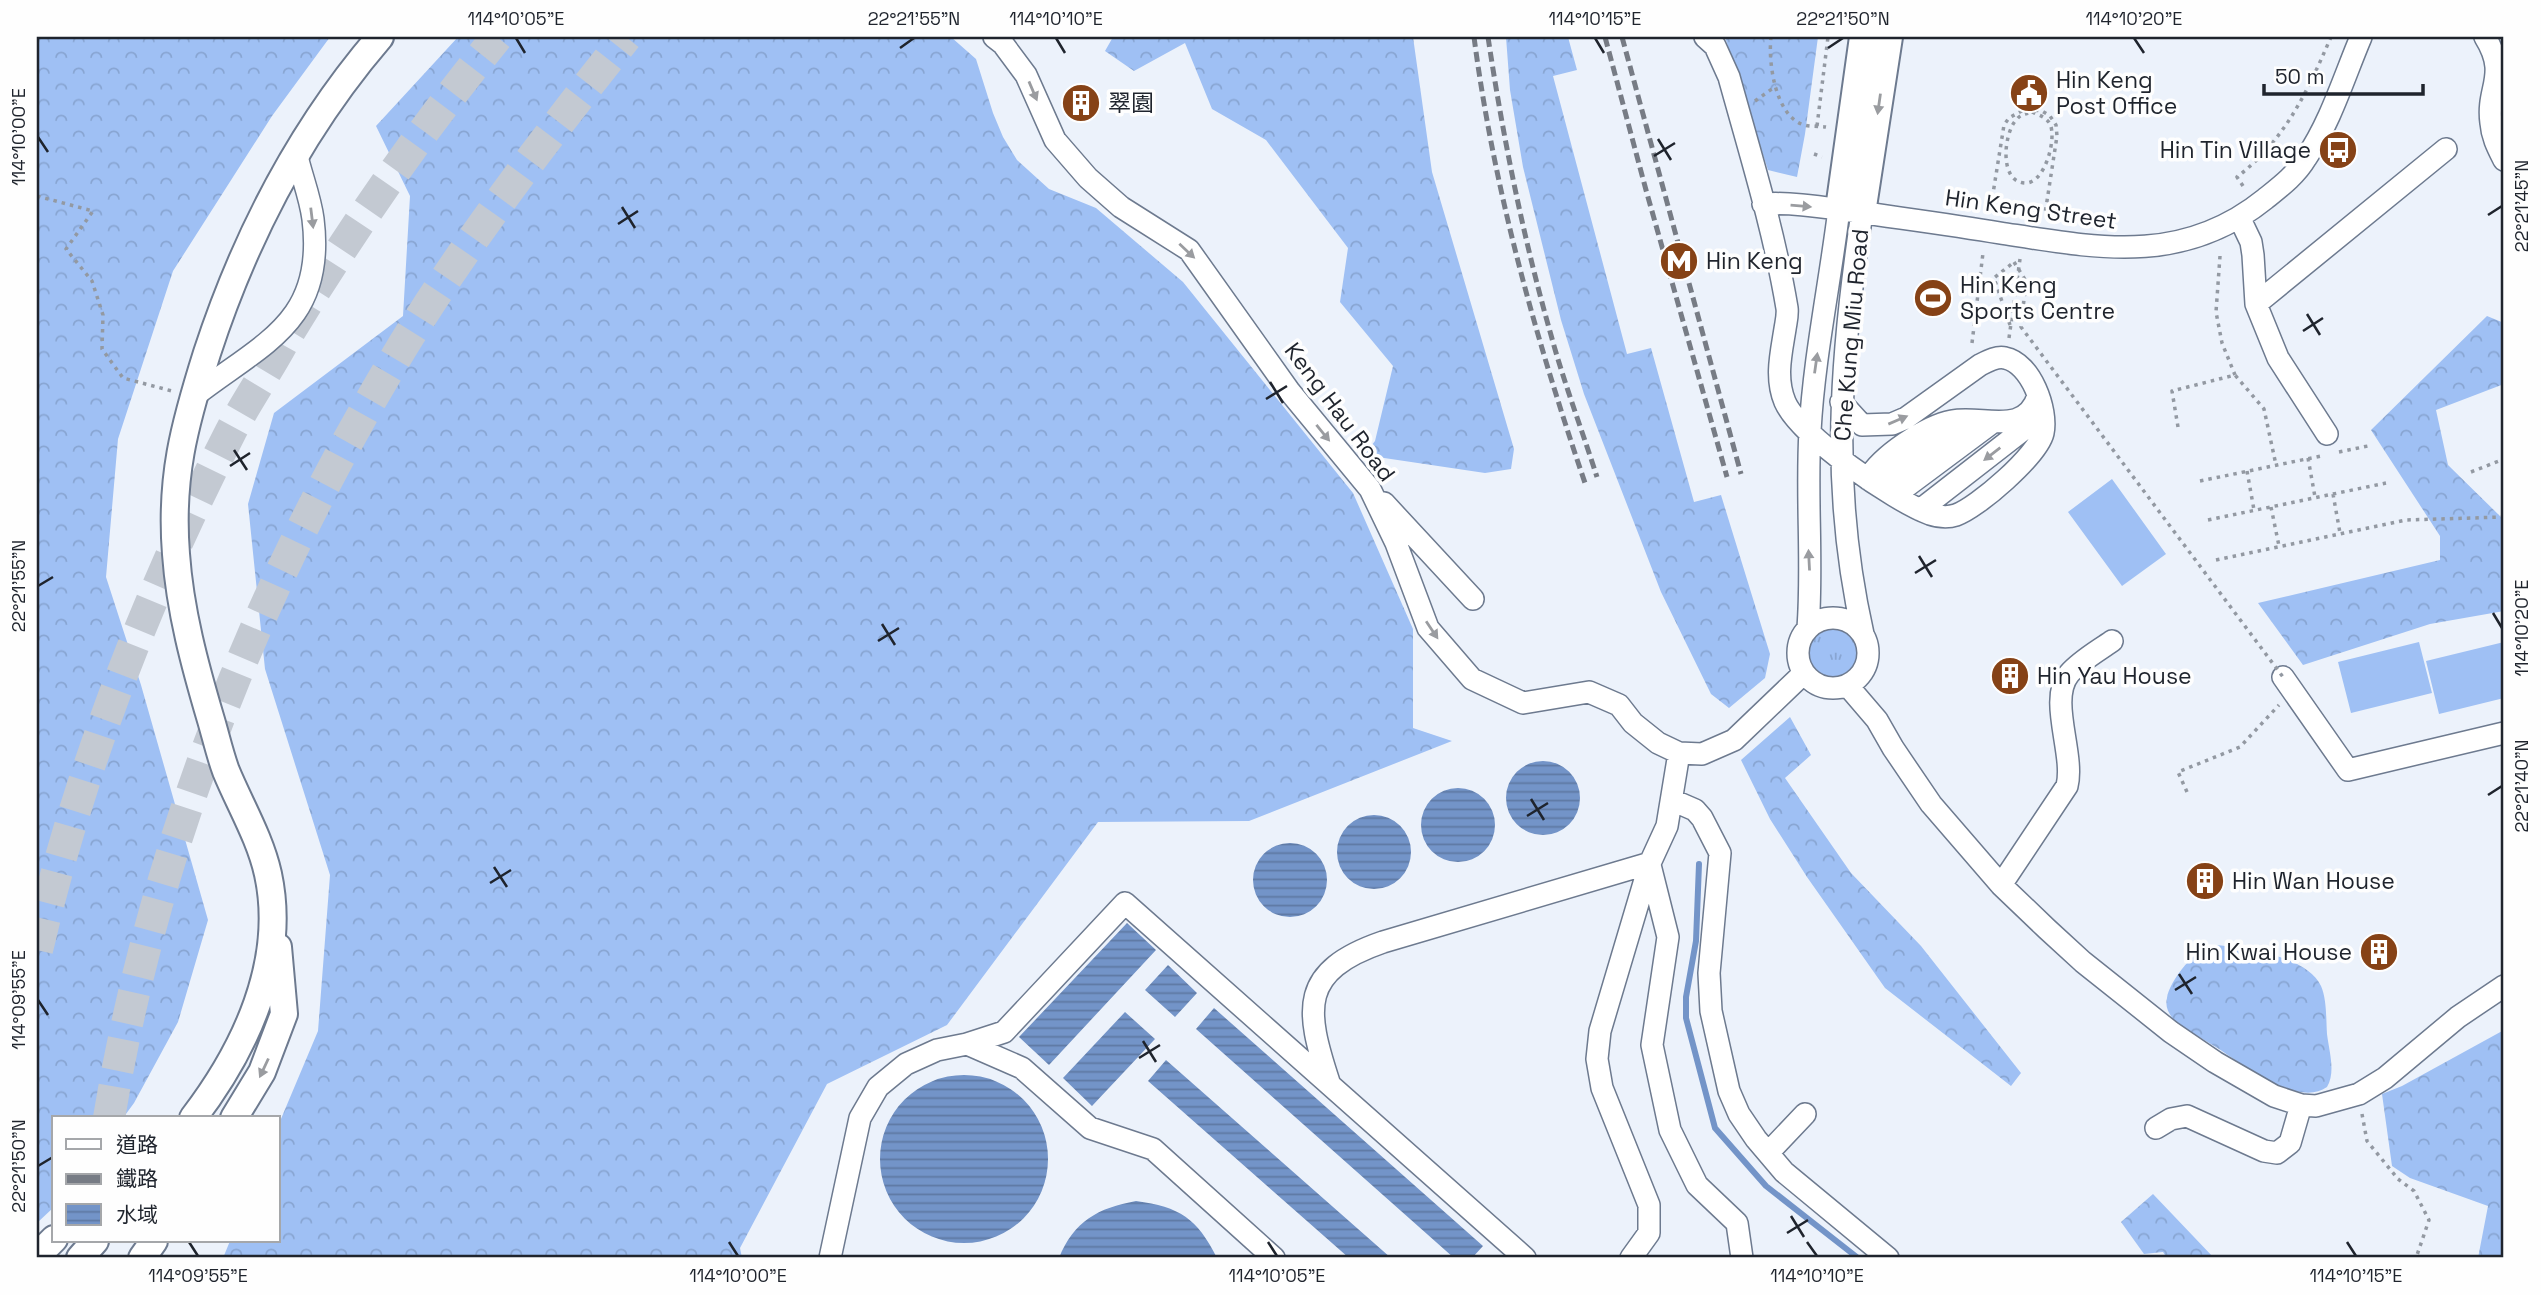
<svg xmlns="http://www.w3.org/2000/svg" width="2541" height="1295" viewBox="0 0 2541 1295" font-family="'Space Grotesk','Noto Sans TC',sans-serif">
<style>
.grass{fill:url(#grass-tufts)}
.forest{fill:url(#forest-crowns)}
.garden{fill:#9fc0f4}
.water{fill:url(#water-rules)}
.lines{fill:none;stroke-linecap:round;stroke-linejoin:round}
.stream{stroke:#7394c8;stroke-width:6}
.highway-tunnel{stroke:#c3c9d2;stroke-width:32;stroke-dasharray:32 16;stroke-linecap:butt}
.minor-casing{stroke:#6d7a8f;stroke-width:24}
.major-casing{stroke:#6d7a8f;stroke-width:30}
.path{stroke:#9399a2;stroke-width:3.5;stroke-dasharray:3.5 5;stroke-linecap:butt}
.minor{stroke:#fff;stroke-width:21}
.major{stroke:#fff;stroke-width:26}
.rail{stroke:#777c85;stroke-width:5;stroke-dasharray:10 5;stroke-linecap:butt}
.path-bridge{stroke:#9399a2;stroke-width:3.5;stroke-dasharray:3.5 5;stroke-linecap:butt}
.oneway{fill:#9a9ca0}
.ticks{fill:none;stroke:#1f242d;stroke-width:2.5}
.labels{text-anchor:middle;stroke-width:7;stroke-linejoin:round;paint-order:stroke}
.poi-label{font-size:23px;fill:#1f242d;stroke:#fefefe;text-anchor:start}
.street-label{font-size:23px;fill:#1f242d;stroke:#fefefe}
.neatline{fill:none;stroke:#1f242d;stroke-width:2.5}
.ticks-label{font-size:18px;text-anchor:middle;fill:#1f242d}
</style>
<defs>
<pattern id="grass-tufts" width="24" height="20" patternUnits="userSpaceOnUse" patternTransform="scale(1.75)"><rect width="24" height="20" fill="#9fc0f4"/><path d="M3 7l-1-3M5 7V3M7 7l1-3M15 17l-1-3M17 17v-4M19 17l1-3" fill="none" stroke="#88a5d2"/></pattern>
<pattern id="forest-crowns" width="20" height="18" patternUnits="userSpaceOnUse" patternTransform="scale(1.75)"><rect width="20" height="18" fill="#9fc0f4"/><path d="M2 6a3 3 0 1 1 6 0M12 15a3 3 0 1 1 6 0" fill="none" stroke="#88a5d2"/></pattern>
<pattern id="water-rules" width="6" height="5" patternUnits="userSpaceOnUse" patternTransform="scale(1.75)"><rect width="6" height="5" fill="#7394c8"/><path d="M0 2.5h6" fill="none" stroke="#5e79a3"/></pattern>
</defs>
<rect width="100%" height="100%" fill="#ecf2fb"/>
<!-- grass -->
<path class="grass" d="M1802 653a31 31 0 1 1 62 0a31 31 0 1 1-62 0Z"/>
<!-- forest -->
<path class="forest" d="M 37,37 L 330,37 L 272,116 L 173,271 L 118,439 L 106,577 L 141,685 L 208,920 L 178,1022 L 134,1103 L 123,1118 L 54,1118 L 54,1207 L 37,1223 Z
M 458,37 L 951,37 L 976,59 L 993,113 L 1003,137 L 1017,160 L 1049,189 L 1096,208 L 1183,282 L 1353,493 L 1413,629 L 1413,728 L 1452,741 L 1249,821 L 1098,822 L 947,1025 L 827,1084 L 740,1248 L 742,1258 L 223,1258 L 230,1241 L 278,1241 L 278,1126 L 318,1031 L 330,875 L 265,669 L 248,504 L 274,413 L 403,316 L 410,196 L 376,126 Z
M 1113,37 L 1413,37 L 1432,172 L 1514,449 L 1511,469 L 1485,473 L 1364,455 L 1375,441 L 1393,366 L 1340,302 L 1348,248 L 1266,140 L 1212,109 L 1185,43 L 1134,71 L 1105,51 Z
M 1506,37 L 1568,37 L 1577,70 L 1553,76 L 1627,354 L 1651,348 L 1694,502 L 1721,495 L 1770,654 L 1765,678 L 1729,708 L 1711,694 L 1661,592 L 1584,394 L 1561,320 L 1523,167 L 1510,90 Z
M 1725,37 L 1818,37 L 1805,134 L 1797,177 L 1768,170 Z
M 2487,316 L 2504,323 L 2504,384 L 2436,410 L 2448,465 L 2504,520 L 2504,611 L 2430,624 L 2303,665 L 2258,603 L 2440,560 L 2440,536 L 2371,430 Z
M 1790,717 L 1811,755 L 1785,778 L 1851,873 L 1921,946 L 2021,1073 L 2011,1086 L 1885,988 L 1807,877 L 1770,819 L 1741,760 Z
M 2214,945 C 2243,947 2308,956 2321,986 C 2327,1000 2326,1019 2327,1034 C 2329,1051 2336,1072 2327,1087 C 2298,1108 2243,1065 2219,1049 C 2203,1039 2187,1030 2173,1019 C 2168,1012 2165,1006 2167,998 C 2169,981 2197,946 2214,945 Z
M 2504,1030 L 2504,1258 L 2478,1258 L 2488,1206 L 2410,1178 L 2392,1166 L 2382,1094 L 2402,1086 Z
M 2153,1194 L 2214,1258 L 2167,1258 L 2163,1252 L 2144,1254 L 2121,1222 Z"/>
<!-- garden -->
<path class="garden" d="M 2112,479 L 2166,554 L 2122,586 L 2068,512 Z
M 2419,642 L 2432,693 L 2351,713 L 2338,662 Z
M 2504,642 L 2504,698 L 2439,714 L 2426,661 Z"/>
<!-- water -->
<path class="water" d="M1506 798a37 37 0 1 1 74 0a37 37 0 1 1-74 0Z
M1421 825a37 37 0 1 1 74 0a37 37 0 1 1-74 0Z
M1337 852a37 37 0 1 1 74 0a37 37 0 1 1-74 0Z
M1253 880a37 37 0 1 1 74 0a37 37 0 1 1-74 0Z
M 1127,923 L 1156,950 L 1049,1065 L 1019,1037 Z
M 1168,965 L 1197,993 L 1175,1017 L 1145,990 Z
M 1214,1008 L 1483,1246 L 1472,1258 L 1454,1258 L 1196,1029 Z
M 1125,1012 L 1155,1039 L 1092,1106 L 1063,1078 Z
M 1166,1060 L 1391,1258 L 1349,1258 L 1148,1081 Z
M880 1159a84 84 0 1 1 168 0a84 84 0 1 1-168 0Z
M 1136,1201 C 1180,1207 1197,1218 1217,1258 L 1059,1258 C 1074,1221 1098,1208 1136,1201 Z"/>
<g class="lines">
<!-- stream -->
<path class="stream" d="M 1699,864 L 1696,941 L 1686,997 L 1686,1018 L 1715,1128 L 1766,1186 L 1858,1258"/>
<!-- highway-tunnel -->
<path class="highway-tunnel" d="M 37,950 C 79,770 147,595 231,431 C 247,401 266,373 282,344 C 346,237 418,134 497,37
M 109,1118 C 153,852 254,595 392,364 C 460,249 543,142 626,37"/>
<!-- minor casing -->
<g class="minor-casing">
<path id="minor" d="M 994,37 L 1003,44 L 1026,75 L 1055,140 L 1088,178 L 1121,207 L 1189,250 L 1290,392 L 1370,489 L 1396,543 L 1428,628 L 1472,679 L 1523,703 L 1589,692 L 1619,705 L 1633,723 L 1658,743 L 1679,753 L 1702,754 L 1734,740 L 1804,673
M 1705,37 L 1715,46 L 1729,77 C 1750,153 1774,230 1787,308 C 1788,315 1786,322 1785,329 C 1781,354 1775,378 1785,402 C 1800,436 1894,501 1930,514 C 1939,517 1947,518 1956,515 C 1977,508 2038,455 2043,433 C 2048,410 2031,363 2005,358 C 1997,356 1988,361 1980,365 L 1906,418 L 1892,424 L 1862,425 L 1841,402
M 2485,37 C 2509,76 2486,87 2491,123 C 2492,137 2498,148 2504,160
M 1763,204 C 1794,202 1827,208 1858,212 C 1906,219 1953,225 2000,233 C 2097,248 2182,266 2265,199 C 2280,187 2296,175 2306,158 C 2331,121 2344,77 2361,37
M 1862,213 C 1840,360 1830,488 1863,634
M 2240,219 L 2251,242 L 2253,255 L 2256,304 L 2278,358 L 2327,434
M 2256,304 L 2446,149
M 193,397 C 262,343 326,323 313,219 C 310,196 301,175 296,152
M 1868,479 C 1881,456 1926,426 1952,421 C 1983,415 2025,437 2038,396
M 1878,485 L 1963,424
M 1895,495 L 1993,422
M 1384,503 L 1473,599
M 1920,510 L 2037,419
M1798 653a35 35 0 1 1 70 0a35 35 0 1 1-70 0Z
M 1808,628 C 1813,562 1806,497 1810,431 C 1814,357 1830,283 1839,209
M 2283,677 L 2348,770 L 2504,733
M 1847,685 L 1877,720 L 1893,748 L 1931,804 L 2001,885 L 2047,929 L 2083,962 L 2171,1032 L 2215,1062 L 2274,1096 L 2301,1105 L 2316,1106 L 2359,1094 L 2385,1078 L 2458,1017 L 2504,986
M 1672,800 L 1695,810 L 1702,818 L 1720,853 L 1709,973 L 1711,1011 L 1729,1091 L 1739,1114 L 1756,1139 L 1784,1172 L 1888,1258
M 1650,865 L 1668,937 L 1652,1045 L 1670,1130 L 1697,1185 L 1737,1223 L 1742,1258
M 2001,885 L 2067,786 C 2075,754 2048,700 2069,674 C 2080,661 2098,651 2112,641
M 1329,1082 C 1305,1009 1299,971 1383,942 L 1650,863
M 2156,1128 L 2171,1119 L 2187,1116 L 2264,1151 L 2277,1153 L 2290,1143 L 2301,1105
M 1768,1153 L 1805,1114
M 830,1258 L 860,1118 L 878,1087 L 906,1064 L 937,1050 L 967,1044
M 1274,1258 L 1153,1149 L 1090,1128 L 1022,1068 L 967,1044 L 1004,1032 L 1125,903 L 1525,1258
M 1631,1258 L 1649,1233 L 1649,1205 L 1602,1088 L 1597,1059 L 1600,1031 L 1650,863 L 1667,826 L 1679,753"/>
</g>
<!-- major casing -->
<g class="major-casing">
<path id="major" d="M 1839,209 L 1863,37
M 1862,213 L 1889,37
M 193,1118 C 245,1050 287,962 268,874 C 260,838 240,805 226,771 C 220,755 216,737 211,720 C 195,666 180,611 176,554 C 170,478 184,426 207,353 C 245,237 300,130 380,37
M 234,1118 L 262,1072 L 284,1014 L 278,947
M 37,1256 L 54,1239
M 80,1258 L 95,1241
M 142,1258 L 154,1241"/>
</g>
<!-- path -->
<path class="path" d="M 1771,37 C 1768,62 1775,116 1804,125 C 1811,127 1820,126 1826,127
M 1755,101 L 1776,86
M 2032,112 C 2039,115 2046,117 2050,124 C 2057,138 2045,184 2025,183 C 1998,182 2004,131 2017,119 C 2021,114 2026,114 2032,112 Z
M 1817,126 L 1828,37
M 1814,154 L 1822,157
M 2243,186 L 2237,177 C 2286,139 2307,92 2331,37
M 37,196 L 93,211 L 66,249 L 92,281 L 103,315 L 102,349 L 123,378 L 172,391
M 1991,206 L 2004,125 L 2009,118 L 2025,109 L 2042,111 L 2050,116 L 2056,125 L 2057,136 L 2045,214
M 2220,256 L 2216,312 L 2222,343 L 2235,375
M 2010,325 L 1994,278 L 2014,262
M 2009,338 L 2020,259
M 1972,343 L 1983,253
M 2178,427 L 2172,391 L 2235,375 L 2264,409 L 2276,465
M 2339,452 L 2368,446
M 2308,458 L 2315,497
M 2247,471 L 2254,510
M 2471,472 L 2504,459
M 2200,481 L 2321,456
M 2333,494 L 2340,533
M 2271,507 L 2279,546
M 2208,520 L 2386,483
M 2216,560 L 2406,520 L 2504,517
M 2187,792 L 2178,772 L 2240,747 L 2279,705
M 2362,1114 L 2367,1141 L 2398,1179 L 2414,1191 L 2429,1220 L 2416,1258"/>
<!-- minor -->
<use href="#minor" class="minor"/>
<!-- major -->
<use href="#major" class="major"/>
<!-- rail -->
<path class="rail" d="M 1474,37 C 1494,190 1535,336 1585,483
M 1488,37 C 1503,137 1523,237 1551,335 C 1564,383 1582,430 1597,477
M 1605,37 L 1646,190 L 1727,477
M 1622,37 L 1741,474"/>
<!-- path-bridge -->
<path class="path-bridge" d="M 2014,262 L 2026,281 L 2021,327 L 2283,677"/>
</g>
<!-- one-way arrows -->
<defs><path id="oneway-solid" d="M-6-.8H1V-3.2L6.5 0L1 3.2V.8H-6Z" transform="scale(1.75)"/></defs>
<g class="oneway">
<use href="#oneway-solid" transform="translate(1033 91) rotate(67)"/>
<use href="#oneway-solid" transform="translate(1879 104) rotate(98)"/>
<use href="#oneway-solid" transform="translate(1801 206) rotate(5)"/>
<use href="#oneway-solid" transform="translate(312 218) rotate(83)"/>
<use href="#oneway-solid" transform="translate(1187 251) rotate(43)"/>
<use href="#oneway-solid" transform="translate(1816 363) rotate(-82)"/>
<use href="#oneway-solid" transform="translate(1898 420) rotate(-23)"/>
<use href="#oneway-solid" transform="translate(1323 433) rotate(51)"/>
<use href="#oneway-solid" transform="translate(1992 454) rotate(142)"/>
<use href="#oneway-solid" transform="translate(1809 560) rotate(-93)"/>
<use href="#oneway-solid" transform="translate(1432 630) rotate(56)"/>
<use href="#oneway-solid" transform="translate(264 1068) rotate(115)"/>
</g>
<!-- ticks -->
<path class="ticks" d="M 516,38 L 525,53M 1056,38 L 1065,53M 1595,38 L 1604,53M 2134,38 L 2144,53M 900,48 L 914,38M 1828,48 L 1843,38M 38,137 L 48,152M 1658,139 L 1671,160M 1654,156 L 1675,143M 622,207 L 635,228M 2488,215 L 2502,206M 618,224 L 638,211M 2307,314 L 2320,335M 2303,331 L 2323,318M 1270,382 L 1283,403M 1266,399 L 1287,386M 234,450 L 247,470M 230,466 L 250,453M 1919,556 L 1932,577M 1915,573 L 1936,560M 38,586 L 53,577M 2493,613 L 2502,628M 882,624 L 895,645M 878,641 L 899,628M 2488,795 L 2502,786M 1531,799 L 1544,820M 1527,816 L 1548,803M 494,867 L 507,887M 490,883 L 511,870M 2179,974 L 2192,994M 2175,990 L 2196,977M 38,1000 L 48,1015M 1143,1041 L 1156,1062M 1139,1058 L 1160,1045M 38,1166 L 53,1157M 1791,1216 L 1804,1237M 1787,1233 L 1808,1220M 189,1242 L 198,1256M 729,1242 L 738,1256M 1268,1242 L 1277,1256M 1807,1242 L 1817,1256M 2347,1242 L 2356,1256"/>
<!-- icons -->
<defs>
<g id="civic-disc" transform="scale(2.0125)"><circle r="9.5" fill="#864216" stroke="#fefefe"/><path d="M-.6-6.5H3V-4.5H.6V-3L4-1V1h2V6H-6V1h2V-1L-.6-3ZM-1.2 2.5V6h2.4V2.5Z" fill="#fff"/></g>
<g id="building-disc" transform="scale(2.0125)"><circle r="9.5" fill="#864216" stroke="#fefefe"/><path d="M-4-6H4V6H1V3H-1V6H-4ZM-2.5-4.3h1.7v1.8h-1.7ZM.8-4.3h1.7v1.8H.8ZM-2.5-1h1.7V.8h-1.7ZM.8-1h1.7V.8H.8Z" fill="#fff"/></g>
<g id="bus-disc" transform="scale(2.0125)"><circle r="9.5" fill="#864216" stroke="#fefefe"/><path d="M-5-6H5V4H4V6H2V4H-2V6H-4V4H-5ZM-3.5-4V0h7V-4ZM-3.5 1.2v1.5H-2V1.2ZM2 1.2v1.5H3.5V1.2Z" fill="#fff"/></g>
<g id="metro-disc" transform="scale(2.0125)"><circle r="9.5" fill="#864216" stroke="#fefefe"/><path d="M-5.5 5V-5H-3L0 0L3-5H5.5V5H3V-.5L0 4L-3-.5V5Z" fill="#fff"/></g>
<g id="stadium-disc" transform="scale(2.0125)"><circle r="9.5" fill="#864216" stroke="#fefefe"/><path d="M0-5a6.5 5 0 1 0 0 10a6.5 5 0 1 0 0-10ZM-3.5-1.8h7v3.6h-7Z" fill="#fff"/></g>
</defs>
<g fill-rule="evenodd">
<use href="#civic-disc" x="2029" y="93"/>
<use href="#building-disc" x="1081" y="103"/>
<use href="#bus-disc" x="2338" y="150"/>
<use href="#metro-disc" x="1679" y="261"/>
<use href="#stadium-disc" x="1933" y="298"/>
<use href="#building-disc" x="2010" y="676"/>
<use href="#building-disc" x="2205" y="881"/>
<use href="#building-disc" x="2379" y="952"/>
</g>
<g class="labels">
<!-- poi labels -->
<g class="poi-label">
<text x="2056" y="88">Hin Keng<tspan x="2056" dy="26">Post Office</tspan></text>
<text x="1108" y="111">翠園</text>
<text x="2311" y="158" text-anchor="end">Hin Tin Village</text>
<text x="1706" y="269">Hin Keng</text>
<text x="1960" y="293">Hin Keng<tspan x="1960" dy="26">Sports Centre</tspan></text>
<text x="2037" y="684">Hin Yau House</text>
<text x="2232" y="889">Hin Wan House</text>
<text x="2352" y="960" text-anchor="end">Hin Kwai House</text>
</g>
<!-- street labels -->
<g class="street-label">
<text transform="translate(2031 209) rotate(8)" y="8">Hin Keng Street</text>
<text transform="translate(1851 335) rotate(-85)" y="8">Che Kung Miu Road</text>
<text transform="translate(1340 412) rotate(53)" y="8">Keng Hau Road</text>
</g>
</g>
<!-- border -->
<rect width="2541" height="1295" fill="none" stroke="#fefefe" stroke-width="77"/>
<!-- legend -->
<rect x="52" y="1116" width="228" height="126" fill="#fefefe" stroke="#a5a7aa" stroke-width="2"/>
<rect x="66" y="1139" width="35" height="10" fill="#ffffff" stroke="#a5a7aa" stroke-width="2"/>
<text x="116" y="1152" font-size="21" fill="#1f242d">道路</text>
<rect x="66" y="1174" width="35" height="10" fill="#777c85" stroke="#a5a7aa" stroke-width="2"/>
<text x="116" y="1186" font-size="21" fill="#1f242d">鐵路</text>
<rect x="66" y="1204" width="35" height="21" fill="url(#water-rules)" stroke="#a5a7aa" stroke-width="2"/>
<text x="116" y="1222" font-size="21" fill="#1f242d">水域</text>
<!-- scale -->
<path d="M2264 84v10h159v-10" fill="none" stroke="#1f242d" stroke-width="3.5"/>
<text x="2275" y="84" font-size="21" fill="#1f242d" stroke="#fefefe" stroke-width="5" paint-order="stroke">50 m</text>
<rect x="38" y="38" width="2464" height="1218" class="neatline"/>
<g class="ticks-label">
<text x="516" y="25">114°10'05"E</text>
<text x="914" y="25">22°21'55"N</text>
<text x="1056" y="25">114°10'10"E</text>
<text x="1595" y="25">114°10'15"E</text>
<text x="1843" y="25">22°21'50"N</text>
<text x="2134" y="25">114°10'20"E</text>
<text transform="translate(19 137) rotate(-90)" y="6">114°10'00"E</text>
<text transform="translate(2522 206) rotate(-90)" y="6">22°21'45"N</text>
<text transform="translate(19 586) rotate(-90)" y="6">22°21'55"N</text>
<text transform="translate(2522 628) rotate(-90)" y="6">114°10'20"E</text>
<text transform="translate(2522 786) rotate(-90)" y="6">22°21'40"N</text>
<text transform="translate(19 1000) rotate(-90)" y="6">114°09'55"E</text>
<text transform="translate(19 1166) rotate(-90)" y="6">22°21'50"N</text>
<text x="198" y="1282">114°09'55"E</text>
<text x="738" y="1282">114°10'00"E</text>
<text x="1277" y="1282">114°10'05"E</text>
<text x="1817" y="1282">114°10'10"E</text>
<text x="2356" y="1282">114°10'15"E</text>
</g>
</svg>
